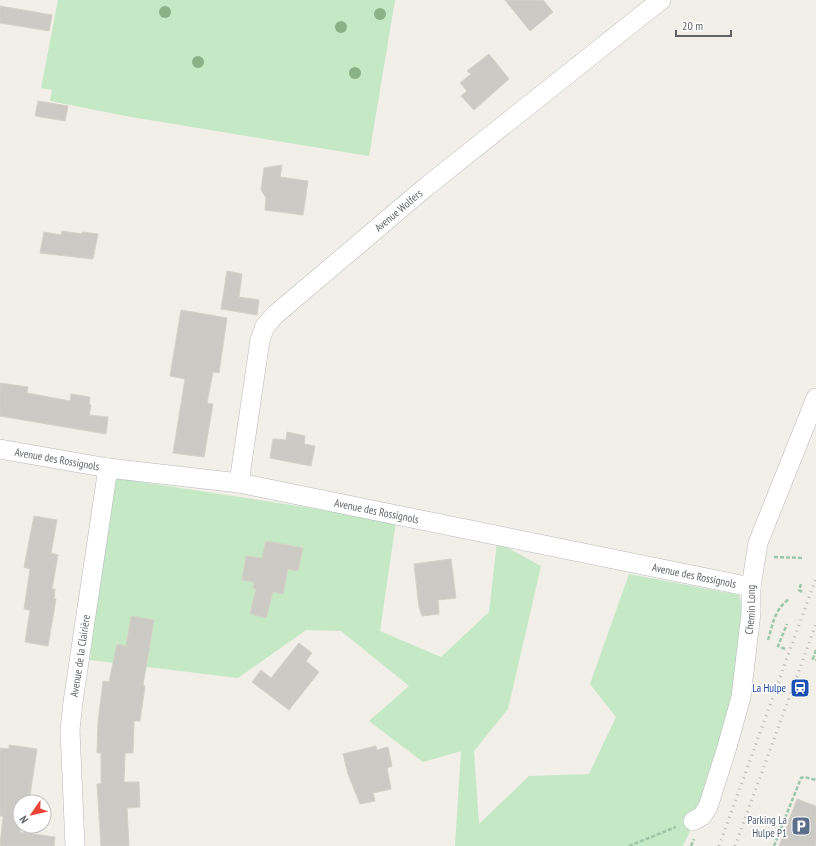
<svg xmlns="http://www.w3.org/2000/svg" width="816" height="846" viewBox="0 0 816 846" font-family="'PT Sans Narrow',sans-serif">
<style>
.green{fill:#c5e8c5}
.building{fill:#cccac5;stroke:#d6d1c6}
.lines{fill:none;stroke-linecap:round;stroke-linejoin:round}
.street-casing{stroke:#b5b8bc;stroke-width:20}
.path{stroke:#9cc7a9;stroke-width:2.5;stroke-dasharray:4 2;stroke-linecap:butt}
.street{stroke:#fff;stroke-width:19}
.rail{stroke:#b6b7b8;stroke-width:3;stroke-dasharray:1 5;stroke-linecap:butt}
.tree{fill:#89b387}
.labels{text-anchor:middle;stroke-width:3;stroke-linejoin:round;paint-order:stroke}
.street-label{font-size:11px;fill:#5f6368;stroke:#fff}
.transit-label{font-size:11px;fill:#164399;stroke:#fff;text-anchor:end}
.service-label{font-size:11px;fill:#4e5e75;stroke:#fff;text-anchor:end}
</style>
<rect width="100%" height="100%" fill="#f1efe8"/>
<!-- green -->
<path class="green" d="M 58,0 L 395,0 L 369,156 L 131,117 L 50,101 L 52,90 L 41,88 Z
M 108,477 L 396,521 L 380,631 L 441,657 L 489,612 L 497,542 L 541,566 L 508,709 L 474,751 L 479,824 L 529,776 L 589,774 L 616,717 L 590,684 L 629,574 L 739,595 L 745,617 L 726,755 L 683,846 L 455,846 L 461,751 L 423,762 L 369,721 L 409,686 L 341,631 L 306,630 L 238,678 L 90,660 Z"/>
<!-- building -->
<path class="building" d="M 505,0 L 543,0 L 553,12 L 530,31 Z
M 0,6 L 52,15 L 49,31 L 0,23 Z
M 489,54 L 509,79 L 474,110 L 461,96 L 467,91 L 460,83 L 471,74 L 467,71 Z
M 38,101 L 68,106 L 65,121 L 35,116 Z
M 282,165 L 280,177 L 308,181 L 303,215 L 265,210 L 266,198 L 261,190 L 264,168 Z
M 62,231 L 82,234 L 82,232 L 98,234 L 93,259 L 40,253 L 44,232 L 61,235 Z
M 227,271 L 242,274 L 239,297 L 259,300 L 257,315 L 221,309 Z
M 181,310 L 227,318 L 219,373 L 213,372 L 207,403 L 213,404 L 204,457 L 173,453 L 185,379 L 170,376 Z
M 0,383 L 28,387 L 27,393 L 70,401 L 71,394 L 90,397 L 89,404 L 91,405 L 89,415 L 108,417 L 106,434 L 0,416 Z
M 287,432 L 305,436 L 304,444 L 315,446 L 311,466 L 270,458 L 273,439 L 286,440 Z
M 34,516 L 57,520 L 51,553 L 58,555 L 52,589 L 55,589 L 54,599 L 56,599 L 48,646 L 25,642 L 30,610 L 24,609 L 30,569 L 24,567 Z
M 266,541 L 303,548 L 298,571 L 288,569 L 283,594 L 273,592 L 266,618 L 250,614 L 256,589 L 253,588 L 254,582 L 242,580 L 246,556 L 262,558 Z
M 451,559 L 456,598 L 438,600 L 439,614 L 422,616 L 419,607 L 414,564 Z
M 131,616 L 154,620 L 143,685 L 145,686 L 140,721 L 134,721 L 133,753 L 125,753 L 124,782 L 139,782 L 140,807 L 127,808 L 129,846 L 101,846 L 97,784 L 101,784 L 101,753 L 97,753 L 98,722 L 103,681 L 109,682 L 117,644 L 126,646 Z
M 299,643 L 312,653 L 306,661 L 319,672 L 289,710 L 252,682 L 261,670 L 271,678 Z
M 9,745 L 37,749 L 29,802 L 20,802 L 20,832 L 55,837 L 54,846 L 0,846 L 3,816 L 0,816 L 0,748 L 9,749 Z
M 376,746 L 377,750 L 388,747 L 392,766 L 387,768 L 391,789 L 373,793 L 375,801 L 360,804 L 348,774 L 343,754 Z
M 797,799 L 816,806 L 816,846 L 779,846 Z"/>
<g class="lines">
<!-- street casing -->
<g class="street-casing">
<g id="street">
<path id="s1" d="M 0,449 L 108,468 L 239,483 L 751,587"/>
<path id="s2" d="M 239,483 L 260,340 L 265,326 L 276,314 L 426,187 L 661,0"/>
<path id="s3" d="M 693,821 L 702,816 L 708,807 L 727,747 L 741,697 L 751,613 L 751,587 L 758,543 L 816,398"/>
<path id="s4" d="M 75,846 L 70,730 L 73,702 L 108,468"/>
</g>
</g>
<!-- path -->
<path class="path" d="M 774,557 L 804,558
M 801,584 L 799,590 L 804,593
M 768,640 C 773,624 774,610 789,599
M 785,649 L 778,646 L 787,624
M 816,650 L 813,659 L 816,660
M 629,846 L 676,827
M 691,846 L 694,839
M 774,846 L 801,778 L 804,777 L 816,780"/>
<!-- street -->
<use href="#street" class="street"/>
<!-- rail -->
<path class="rail" d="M 719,846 L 816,578
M 735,846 L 816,624"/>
</g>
<!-- trees -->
<g class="tree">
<circle cx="165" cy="12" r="6"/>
<circle cx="380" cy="14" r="6"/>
<circle cx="341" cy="27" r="6"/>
<circle cx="198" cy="62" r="6"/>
<circle cx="355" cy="73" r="6"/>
</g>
<!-- icons -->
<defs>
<g id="station-square" transform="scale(1)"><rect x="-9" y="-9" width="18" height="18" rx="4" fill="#1a4fb4" stroke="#fff"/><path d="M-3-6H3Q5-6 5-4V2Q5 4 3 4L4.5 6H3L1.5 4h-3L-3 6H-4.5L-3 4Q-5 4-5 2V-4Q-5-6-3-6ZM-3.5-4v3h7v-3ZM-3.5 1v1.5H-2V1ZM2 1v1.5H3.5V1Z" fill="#fff"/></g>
<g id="parking-square" transform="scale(1)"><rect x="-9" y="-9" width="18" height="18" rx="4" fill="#5c6f8a" stroke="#fff"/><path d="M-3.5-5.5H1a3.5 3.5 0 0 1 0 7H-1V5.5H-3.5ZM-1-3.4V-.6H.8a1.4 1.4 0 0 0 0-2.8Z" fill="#fff"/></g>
</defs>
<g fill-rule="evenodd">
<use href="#station-square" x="800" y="688"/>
<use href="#parking-square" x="801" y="826"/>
</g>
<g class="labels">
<!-- street labels -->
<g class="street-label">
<text dy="4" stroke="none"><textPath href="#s2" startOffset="336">Avenue Wolfers</textPath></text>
<text dy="4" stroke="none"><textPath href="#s1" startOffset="58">Avenue des Rossignols</textPath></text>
<text dy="4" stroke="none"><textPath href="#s1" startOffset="382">Avenue des Rossignols</textPath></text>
<text dy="4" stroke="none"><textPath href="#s1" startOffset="706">Avenue des Rossignols</textPath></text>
<text dy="4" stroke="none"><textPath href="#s3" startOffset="224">Chemin Long</textPath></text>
<text dy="4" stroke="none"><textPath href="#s4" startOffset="191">Avenue de la Clairière</textPath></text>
</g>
<!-- transit labels -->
<g class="transit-label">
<text x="786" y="692">La Hulpe</text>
</g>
<!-- service labels -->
<g class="service-label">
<text x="787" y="824">Parking La<tspan x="787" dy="13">Hulpe P1</tspan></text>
</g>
</g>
<!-- north arrow -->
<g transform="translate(32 814) rotate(236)"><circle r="19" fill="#ffffff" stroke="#bfc1c3"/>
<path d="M0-3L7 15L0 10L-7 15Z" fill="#ea4335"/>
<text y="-6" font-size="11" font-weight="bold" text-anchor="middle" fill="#5f6368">N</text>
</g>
<!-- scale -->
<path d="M676 30v6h55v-6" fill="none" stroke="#5f6368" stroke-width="2"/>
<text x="682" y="30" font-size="12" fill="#5f6368" stroke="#ffffff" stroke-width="3" paint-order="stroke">20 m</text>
</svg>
